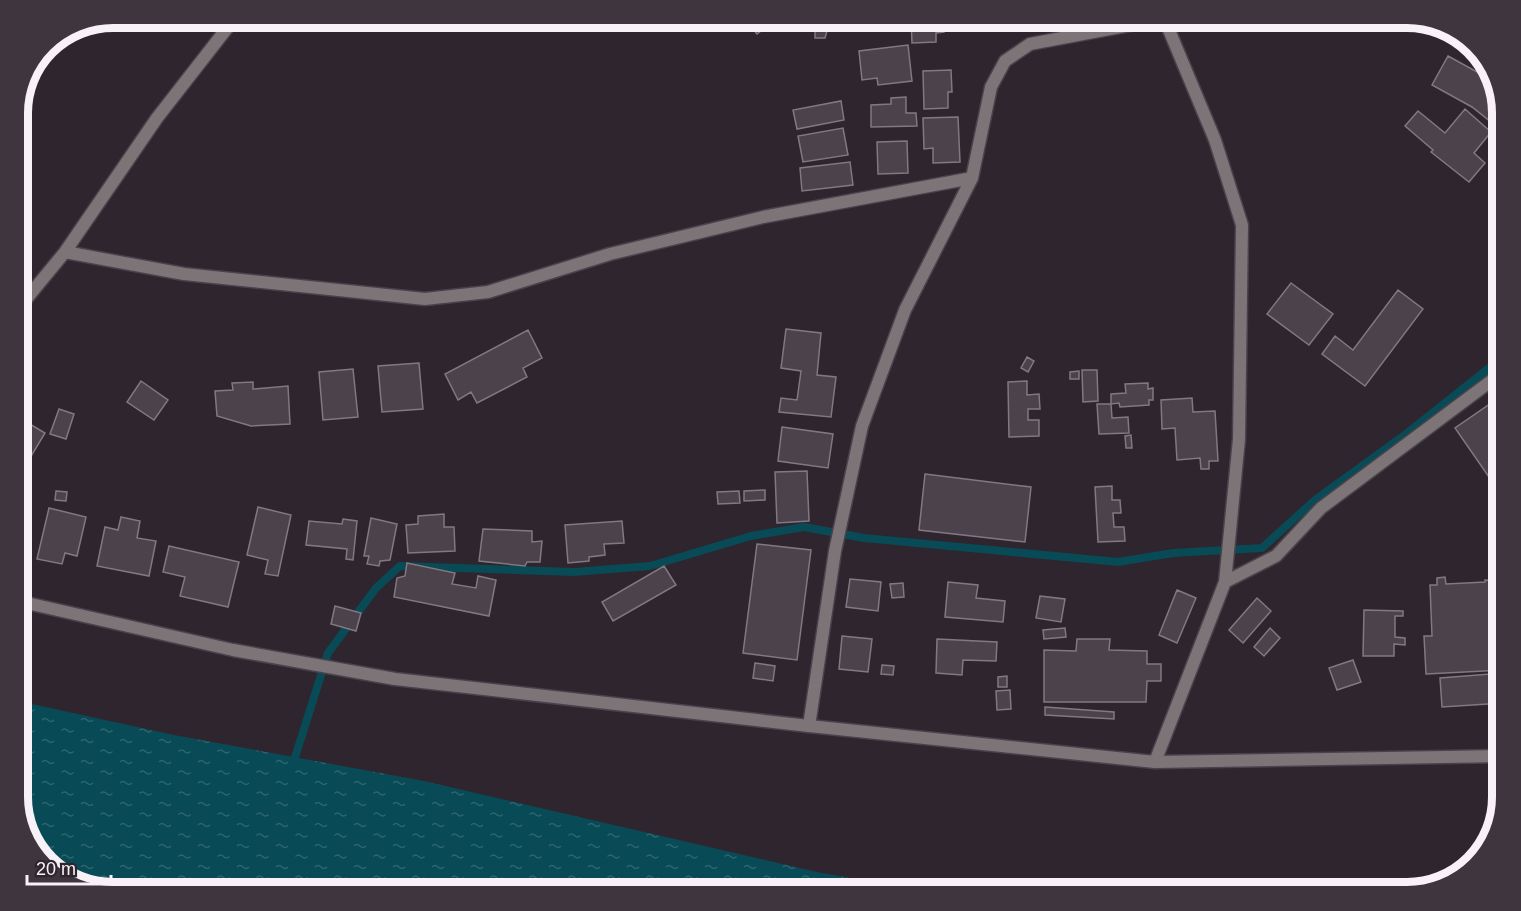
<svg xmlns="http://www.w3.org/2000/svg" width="1521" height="911" viewBox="0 0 1521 911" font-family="Arial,sans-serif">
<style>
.water{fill:url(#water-ripples)}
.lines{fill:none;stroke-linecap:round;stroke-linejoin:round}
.stream{stroke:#084a55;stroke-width:8}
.building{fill:#4b424b;stroke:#827882;stroke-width:1.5}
.minor-casing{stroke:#4a424a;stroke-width:15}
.tertiary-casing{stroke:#4a424a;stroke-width:15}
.minor{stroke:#7c7476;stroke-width:12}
.tertiary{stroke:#7c7476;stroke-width:12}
.rim{fill:none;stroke:#f8f2f8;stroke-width:8}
</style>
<defs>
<pattern id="water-ripples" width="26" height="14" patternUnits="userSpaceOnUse" patternTransform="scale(1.5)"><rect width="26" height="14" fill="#084a55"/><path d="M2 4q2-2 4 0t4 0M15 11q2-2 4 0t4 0" fill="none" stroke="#2d656e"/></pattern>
</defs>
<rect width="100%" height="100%" fill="#2e252e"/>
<!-- water -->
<path class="water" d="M 18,701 L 174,735 L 424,781 L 817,872 L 933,893 L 114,893 C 100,889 77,887 65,879 C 5,840 18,762 18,701 Z"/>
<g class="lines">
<!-- stream -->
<path class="stream" d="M 292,767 L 328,653 L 376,588 L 400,566 L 574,572 L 650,566 L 751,536 L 804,527 L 864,538 L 1118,562 L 1173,553 L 1262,548 L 1315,500 L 1406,434 L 1503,357"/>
</g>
<!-- building -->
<path class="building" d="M 596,18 L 620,18 L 607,30 Z
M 744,18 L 778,18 L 757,34 Z
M 815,18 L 834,18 L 835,31 L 827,31 L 825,38 L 815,38 Z
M 911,18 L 944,19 L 944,32 L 936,33 L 936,42 L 912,43 Z
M 908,45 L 912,81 L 878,85 L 877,78 L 862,80 L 859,51 Z
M 1448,56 L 1477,72 L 1481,63 L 1491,68 L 1503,108 L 1501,130 L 1472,107 L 1432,85 Z
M 951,70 L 952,92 L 948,92 L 948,108 L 924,109 L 923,71 Z
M 906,97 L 906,113 L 916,113 L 917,126 L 871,127 L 871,105 L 891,104 L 891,98 Z
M 841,101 L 844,120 L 797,129 L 793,110 Z
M 1465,109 L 1491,132 L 1474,153 L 1485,163 L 1469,182 L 1431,152 L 1433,150 L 1405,126 L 1418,111 L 1445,133 Z
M 958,117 L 960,162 L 933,163 L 933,148 L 924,149 L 923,118 Z
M 843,128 L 848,155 L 803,162 L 798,136 Z
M 907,141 L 908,173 L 878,174 L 877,142 Z
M 850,162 L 853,185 L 802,191 L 800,168 Z
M 1291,283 L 1333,314 L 1309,345 L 1267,314 Z
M 1398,290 L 1423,309 L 1365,386 L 1322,354 L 1335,336 L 1353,350 Z
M 786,329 L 821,333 L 817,375 L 836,377 L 831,417 L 779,412 L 781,398 L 797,400 L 801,371 L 781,368 Z
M 528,330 L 542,358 L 523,368 L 527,377 L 477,403 L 471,392 L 458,400 L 445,374 Z
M 1027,357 L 1034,361 L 1028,372 L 1021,368 Z
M 419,363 L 423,409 L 382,412 L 378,366 Z
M 353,369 L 358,417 L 323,420 L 319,372 Z
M 1082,370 L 1097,370 L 1098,401 L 1083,402 Z
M 1079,371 L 1079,379 L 1070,379 L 1070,372 Z
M 141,381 L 168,400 L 154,420 L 127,402 Z
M 1027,381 L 1027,395 L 1039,394 L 1040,409 L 1028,409 L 1028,420 L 1039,420 L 1039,436 L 1009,437 L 1008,382 Z
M 253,382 L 253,389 L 288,386 L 290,424 L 251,426 L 217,416 L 215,391 L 233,390 L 232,383 Z
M 1148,383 L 1148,389 L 1153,388 L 1153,400 L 1149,400 L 1149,405 L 1120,407 L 1119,403 L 1111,404 L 1111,394 L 1126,393 L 1125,384 Z
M 1503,395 L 1503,472 L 1491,480 L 1455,428 Z
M 1192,398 L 1193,412 L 1215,411 L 1218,461 L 1209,461 L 1209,469 L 1201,469 L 1200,458 L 1177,460 L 1175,428 L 1162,429 L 1161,400 Z
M 1097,404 L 1111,404 L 1112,418 L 1128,417 L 1129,433 L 1099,434 Z
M 59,409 L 74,414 L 66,439 L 50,434 Z
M 18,417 L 45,433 L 18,478 Z
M 782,427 L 833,434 L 828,468 L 778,461 Z
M 1131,435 L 1132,448 L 1126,448 L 1125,436 Z
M 807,471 L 809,521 L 777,523 L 775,472 Z
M 925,474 L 1031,487 L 1025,542 L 919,530 Z
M 1112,486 L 1112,500 L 1120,500 L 1121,513 L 1113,513 L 1114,527 L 1124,527 L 1125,541 L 1098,542 L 1095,487 Z
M 765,490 L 765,500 L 744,501 L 744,491 Z
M 56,491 L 67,492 L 66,501 L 55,500 Z
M 739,491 L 740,503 L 718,504 L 717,492 Z
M 258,507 L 291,515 L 278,576 L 265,574 L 268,560 L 247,555 Z
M 49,508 L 86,517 L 77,556 L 65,553 L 62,564 L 37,559 Z
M 444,514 L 444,527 L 454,527 L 455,551 L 408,553 L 406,525 L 418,524 L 418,516 Z
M 18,516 L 23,517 L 18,536 Z
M 121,517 L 140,521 L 137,538 L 156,541 L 149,576 L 97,566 L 105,527 L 118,530 Z
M 371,518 L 397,524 L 390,560 L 380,561 L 379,566 L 367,564 L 369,556 L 364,556 Z
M 343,519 L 357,521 L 353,560 L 346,559 L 347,549 L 306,545 L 309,521 L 342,524 Z
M 622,521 L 624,543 L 604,544 L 605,555 L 589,557 L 589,561 L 568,563 L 565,525 Z
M 483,529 L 532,531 L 532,542 L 542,541 L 540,562 L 527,562 L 525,566 L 479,561 Z
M 18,537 L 25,539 L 19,567 L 18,566 Z
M 757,544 L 811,550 L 797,660 L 743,653 Z
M 169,546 L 239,562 L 228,607 L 180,596 L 185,577 L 163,572 Z
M 407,563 L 455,573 L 452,584 L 476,588 L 478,576 L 496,580 L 489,616 L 394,597 L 397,578 L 405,576 Z
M 664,566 L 676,585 L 613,621 L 602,602 Z
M 1445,577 L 1446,584 L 1485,582 L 1485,580 L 1503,581 L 1503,670 L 1426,674 L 1424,636 L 1432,636 L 1430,585 L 1437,585 L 1437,578 Z
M 850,579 L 881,582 L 878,611 L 846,607 Z
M 948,582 L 978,585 L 976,598 L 1005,601 L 1003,622 L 945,617 Z
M 903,583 L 904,597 L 892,598 L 890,584 Z
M 1177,590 L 1196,598 L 1177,643 L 1159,635 Z
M 1040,596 L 1065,599 L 1061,622 L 1036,618 Z
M 1257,598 L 1271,611 L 1243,643 L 1229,630 Z
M 335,606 L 361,613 L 356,631 L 331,624 Z
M 1364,610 L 1403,611 L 1403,616 L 1395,616 L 1395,637 L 1405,638 L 1405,645 L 1394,644 L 1394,656 L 1363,656 Z
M 1065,628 L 1066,637 L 1044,639 L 1043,630 Z
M 1270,628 L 1280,638 L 1264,656 L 1254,647 Z
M 842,636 L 872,639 L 868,672 L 839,669 Z
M 937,639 L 997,642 L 996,661 L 963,660 L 962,675 L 936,673 Z
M 1077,639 L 1110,639 L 1109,650 L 1147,651 L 1147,664 L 1161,664 L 1161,681 L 1147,681 L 1146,702 L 1044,702 L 1044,650 L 1076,651 Z
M 1353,660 L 1361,682 L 1337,690 L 1329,668 Z
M 755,663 L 775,666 L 773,681 L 753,678 Z
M 882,665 L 894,666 L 893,675 L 881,674 Z
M 1503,673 L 1503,703 L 1442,707 L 1440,678 Z
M 1007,676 L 1007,687 L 998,687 L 998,677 Z
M 1010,690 L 1011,709 L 997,710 L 996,691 Z
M 1045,707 L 1114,712 L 1114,719 L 1045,715 Z"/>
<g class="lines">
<!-- minor casing -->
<g class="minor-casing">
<path id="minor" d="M 65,252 L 184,274 L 425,299 L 488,292 L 610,254 L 763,217 L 972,178
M 18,309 L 65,252 L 157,118 L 235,18
M 1225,582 L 1276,556 L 1321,508 L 1503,372
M 809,726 L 835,551 L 862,426 L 905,310 L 972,178 L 991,87 L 1005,61 L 1030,44 L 1168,18
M 1155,762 L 1225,582 L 1239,439 L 1242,225 L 1215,140 L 1164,18"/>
</g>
<!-- tertiary casing -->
<g class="tertiary-casing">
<path id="tertiary" d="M 18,601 L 233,650 L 395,679 L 809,726 L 1155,762 L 1503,756"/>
</g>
<!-- minor -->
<use href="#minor" class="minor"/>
<!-- tertiary -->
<use href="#tertiary" class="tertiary"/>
</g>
<!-- crop -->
<path d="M0 0H1521V911H0ZM113 28H1407A85 85 0 0 1 1492 113V797A85 85 0 0 1 1407 882H113A85 85 0 0 1 28 797V113A85 85 0 0 1 113 28Z" fill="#3e353e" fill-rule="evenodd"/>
<path class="rim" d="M113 28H1407A85 85 0 0 1 1492 113V797A85 85 0 0 1 1407 882H113A85 85 0 0 1 28 797V113A85 85 0 0 1 113 28Z"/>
<!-- scale -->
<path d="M27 875v9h84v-9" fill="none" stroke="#f8f2f8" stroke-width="3"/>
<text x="36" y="875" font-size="18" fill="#f8f2f8" stroke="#2e252e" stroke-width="4.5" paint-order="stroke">20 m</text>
</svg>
